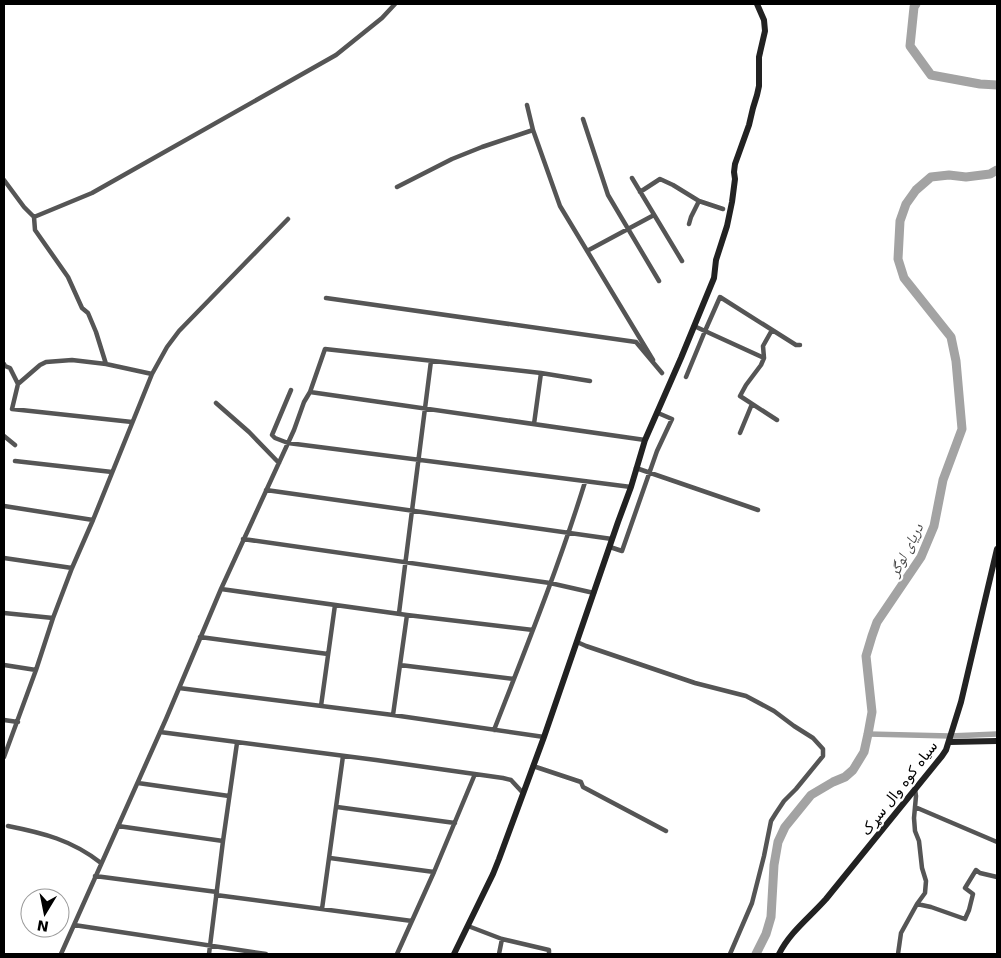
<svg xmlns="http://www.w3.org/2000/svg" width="1001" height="958" viewBox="0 0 1001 958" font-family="'DejaVu Sans','Noto Naskh Arabic',sans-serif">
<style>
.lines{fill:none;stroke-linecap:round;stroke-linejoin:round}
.canal{stroke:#a3a3a3;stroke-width:5.5}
.river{stroke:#a3a3a3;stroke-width:9}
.street{stroke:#555;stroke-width:4.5}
.secondary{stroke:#222;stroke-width:6}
.labels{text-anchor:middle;stroke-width:4.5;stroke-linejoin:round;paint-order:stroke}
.street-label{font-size:14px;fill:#000;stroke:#fff}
.water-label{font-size:15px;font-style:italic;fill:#444;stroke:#fff}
</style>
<rect width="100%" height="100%" fill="#fff"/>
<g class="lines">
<!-- canal -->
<path class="canal" d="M 868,734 L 950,736 L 997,734"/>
<!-- river -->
<path class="river" d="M 916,4 L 914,7 L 910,46 L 931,75 L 980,84 L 997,85
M 756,954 L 766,934 L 771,917 L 774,865 L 778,842 L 785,827 L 811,795 L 833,782 L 845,777 L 853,770 L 864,752 L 868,734 L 872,712 L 866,656 L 872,636 L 877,622 L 921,557 L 934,526 L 943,480 L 962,429 L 956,361 L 951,337 L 904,278 L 898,259 L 900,221 L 906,204 L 916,190 L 931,177 L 949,175 L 966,177 L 990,174 L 997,170"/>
<!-- street -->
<path class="street" d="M 527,105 L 533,130 L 560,206 L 653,360
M 583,119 L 608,195 L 659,281
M 632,178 L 682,261
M 4,180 L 24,207 L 34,217 L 35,230 L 68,277 L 82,308 L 88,313 L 96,332 L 106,364 L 72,360 L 46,362 L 40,365 L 18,384 L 12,409 L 132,422
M 397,187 L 452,159 L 482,147 L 533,130
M 640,192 L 660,179 L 673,185 L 699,201 L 723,209
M 34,217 L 92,193 L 336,55 L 382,18 L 395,4
M 689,224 L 691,217 L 699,201
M 587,251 L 654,215
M 326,298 L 636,342 L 662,373
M 694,326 L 764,358
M 772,330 L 763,346 L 764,358 L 761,365 L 746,385 L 740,396 L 777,420
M 4,364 L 5,366 L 10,368 L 18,384
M 106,364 L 152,374
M 686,377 L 705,331 L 720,297 L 796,345 L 800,345
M 291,390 L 272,435 L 275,438 L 288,443 L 631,487
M 310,392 L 645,440
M 216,403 L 249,432 L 279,463
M 534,424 L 541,373
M 740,433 L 752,404
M 4,436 L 15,445
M 15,461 L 112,472
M 636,468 L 758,510
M 266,490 L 612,539
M 4,506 L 93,520
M 243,539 L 550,583 L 594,593
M 610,547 L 622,551 L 657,451 L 672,419 L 658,413
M 4,558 L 72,568
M 221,589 L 407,615 L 533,630
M 4,613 L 53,618
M 399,613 L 431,361
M 200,637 L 328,654
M 577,642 L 586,646 L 695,683 L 746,696 L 774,711 L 794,726 L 813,738 L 823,749 L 823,756 L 796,789 L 784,801 L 776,813 L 771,821 L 764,856 L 752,903 L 730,954
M 4,665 L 36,670
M 400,665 L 514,679
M 179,688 L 393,715 L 544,737
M 321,706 L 335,605
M 393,715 L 407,615
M 4,720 L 18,722
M 494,730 C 526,648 559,566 585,482
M 160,732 L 376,760 L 503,778 L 511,780 L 523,793
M 4,757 L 36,670 L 53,618 L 72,568 L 93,520 L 152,374 L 167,347 L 179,331 L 288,219
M 533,766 L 581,782 L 583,787 L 666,831
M 138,783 L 229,796
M 337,807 L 455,823
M 915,807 L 997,842
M 8,826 C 43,833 72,840 101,863
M 118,826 L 223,841
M 330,858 L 434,872
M 95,876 L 217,892
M 216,895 L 412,921
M 917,904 L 931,907 L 965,919 L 969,910 L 973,894 L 965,888 L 976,870 L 980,873 L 997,877
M 322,909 L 343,756
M 74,925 L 266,954
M 468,926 L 502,939 L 549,950 L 549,954
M 61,954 L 166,719 L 221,589 L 294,430 L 304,402 L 310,392 L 325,349 L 541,373 L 590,381
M 209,954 L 223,841 L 237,743
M 397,954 L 434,872 L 475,774
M 499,954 L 502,939
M 898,954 L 901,933 L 917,904 L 925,893 L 926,881 L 922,868 L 919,841 L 915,831 L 914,818 L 916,796 L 915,789"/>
<!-- secondary -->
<path class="secondary" d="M 949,742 L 997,741
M 454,954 L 493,874 L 499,859 L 544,737 L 618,522 L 631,487 L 645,440 L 681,358 L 714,278 L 716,260 L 727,226 L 732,202 L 735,179 L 734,172 L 735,164 L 749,125 L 753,108 L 757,95 L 759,86 L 759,57 L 765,31 L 764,20 L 757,4
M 779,954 C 790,932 809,918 826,899 L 942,756 L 946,750 L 961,702 L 997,549"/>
</g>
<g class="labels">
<!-- street labels -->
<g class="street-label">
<text transform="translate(899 788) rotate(-52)" y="5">سیاه کوه وال سړک</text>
</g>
<!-- water labels -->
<g class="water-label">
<text transform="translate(906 550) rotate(-63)" y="5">دریای لوگر</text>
</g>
</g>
<!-- border -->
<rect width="1001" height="958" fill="none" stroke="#000000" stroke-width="10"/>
<!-- north arrow -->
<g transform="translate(45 913) rotate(190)"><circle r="24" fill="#ffffff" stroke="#999999"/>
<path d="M0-4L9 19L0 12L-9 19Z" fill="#000000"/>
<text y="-8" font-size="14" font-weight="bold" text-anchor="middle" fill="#000000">N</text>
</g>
</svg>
